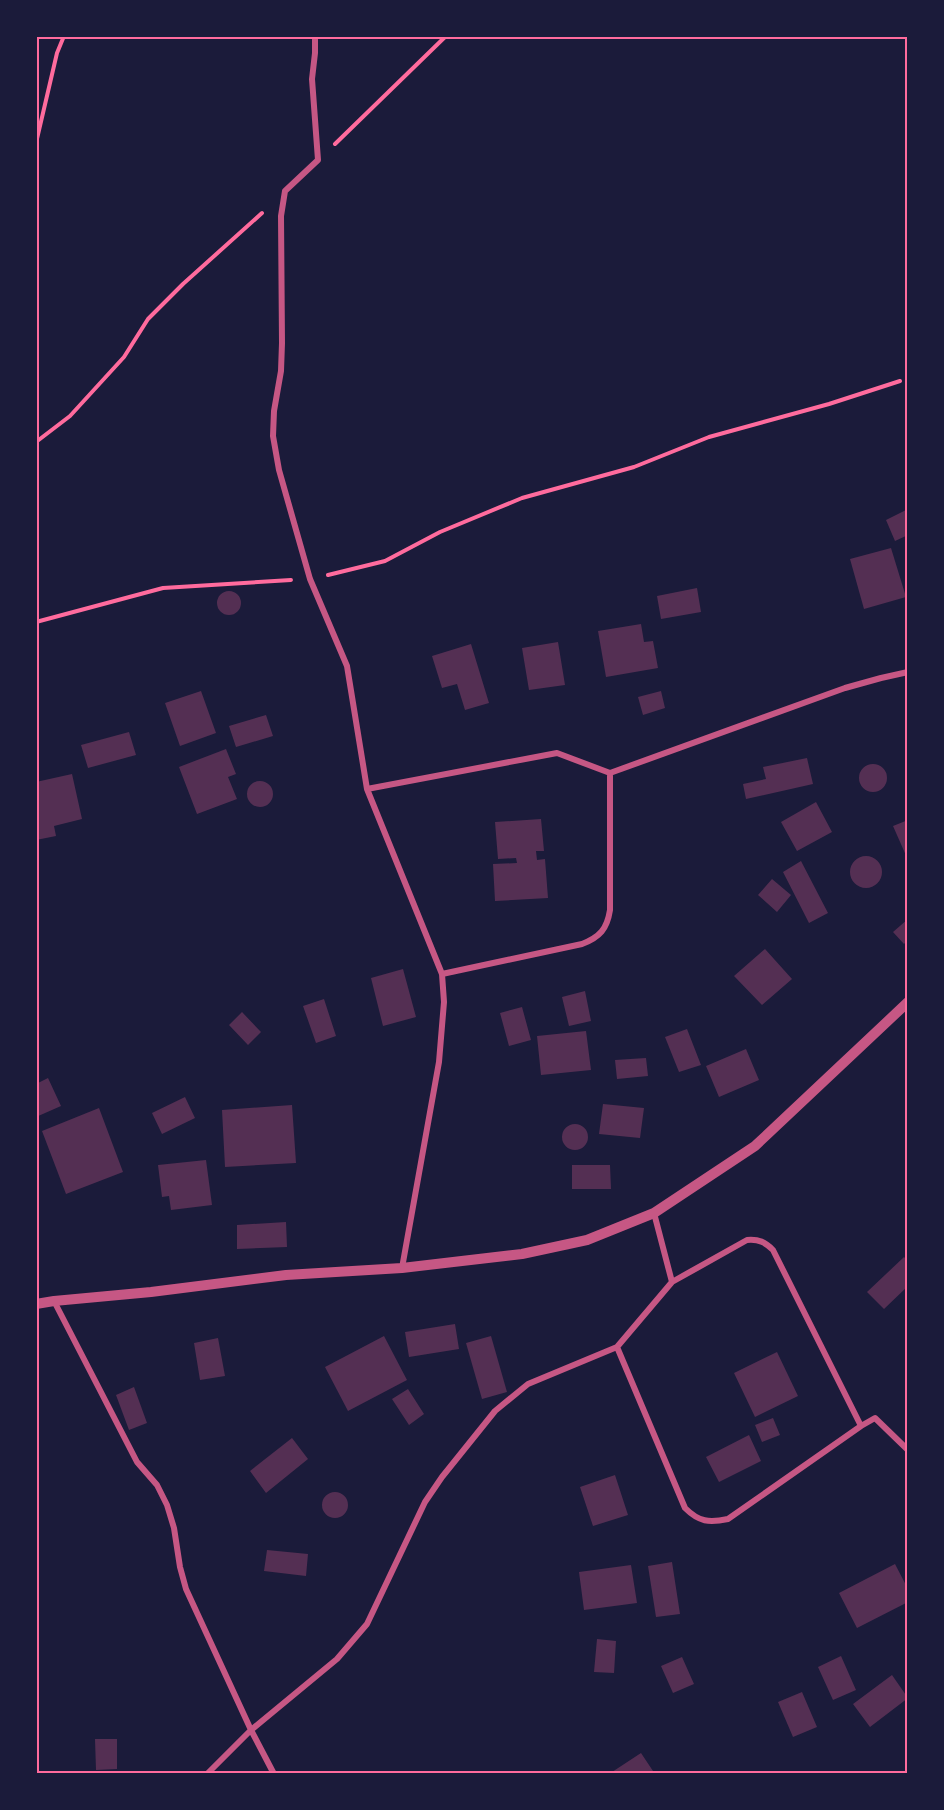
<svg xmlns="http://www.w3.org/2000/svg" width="944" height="1810" viewBox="0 0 944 1810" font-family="'Asap Condensed',sans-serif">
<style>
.building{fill:#542f53}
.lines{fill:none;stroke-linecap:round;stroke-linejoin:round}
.path{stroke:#ff6b9d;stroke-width:4}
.minor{stroke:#c65784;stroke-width:6}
.tertiary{stroke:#c65784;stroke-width:10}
.neatline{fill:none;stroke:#ff6b9d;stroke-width:2}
</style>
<rect width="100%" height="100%" fill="#1b1b3a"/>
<!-- building -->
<path class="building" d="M 908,509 L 908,535 L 895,541 L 886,520 Z
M 891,548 L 906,597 L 864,609 L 850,559 Z
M 697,588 L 701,612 L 661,619 L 657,596 Z
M217 603a12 12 0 1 1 24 0a12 12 0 1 1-24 0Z
M 641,624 L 644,642 L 653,641 L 658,668 L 606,677 L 598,631 Z
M 558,642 L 565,685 L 529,690 L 522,648 Z
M 471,644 L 489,703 L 465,710 L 457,684 L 442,688 L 432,656 Z
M 201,691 L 216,733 L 180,746 L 165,703 Z
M 661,691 L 665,708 L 643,715 L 638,697 Z
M 266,715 L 273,736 L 236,747 L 229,726 Z
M 129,732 L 136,755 L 88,768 L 81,745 Z
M 226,749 L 236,774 L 228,777 L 237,799 L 197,814 L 179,767 Z
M 807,758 L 813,784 L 746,799 L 743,784 L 766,779 L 763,767 Z
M859 778a14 14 0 1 1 28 0a14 14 0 1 1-28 0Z
M 72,774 L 82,819 L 54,826 L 56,836 L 36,840 L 36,782 Z
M247 794a13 13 0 1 1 26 0a13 13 0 1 1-26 0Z
M 816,802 L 832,832 L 797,851 L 781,822 Z
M 541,819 L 544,851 L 536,851 L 537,860 L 545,859 L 548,898 L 495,901 L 493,864 L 517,863 L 516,858 L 498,859 L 495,822 Z
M 908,820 L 908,860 L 893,826 Z
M850 872a16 16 0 1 1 32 0a16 16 0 1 1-32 0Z
M 801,861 L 828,913 L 809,923 L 783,872 Z
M 772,879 L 791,895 L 777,912 L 758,895 Z
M 908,919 L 908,940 L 904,944 L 893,932 Z
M 765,949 L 792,979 L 762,1005 L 734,976 Z
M 403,969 L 416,1017 L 383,1026 L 371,978 Z
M 585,991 L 591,1021 L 569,1026 L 562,997 Z
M 324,999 L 336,1036 L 316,1043 L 303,1006 Z
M 522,1007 L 531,1040 L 509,1046 L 500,1013 Z
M 242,1012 L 261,1032 L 248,1045 L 229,1025 Z
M 687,1029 L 701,1065 L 679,1072 L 665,1037 Z
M 586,1031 L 591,1070 L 541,1075 L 537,1036 Z
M 746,1049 L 759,1080 L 719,1097 L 706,1066 Z
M 646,1058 L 648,1076 L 617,1079 L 615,1060 Z
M 48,1078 L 61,1106 L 36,1117 L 36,1084 Z
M 185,1097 L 195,1118 L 162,1134 L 152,1113 Z
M 603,1104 L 644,1108 L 640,1138 L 599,1134 Z
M 292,1105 L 296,1163 L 225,1167 L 222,1110 Z
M 99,1108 L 123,1172 L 66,1194 L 42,1131 Z
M562 1137a13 13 0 1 1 26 0a13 13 0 1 1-26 0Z
M 206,1160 L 212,1205 L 171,1210 L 169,1196 L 162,1197 L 158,1165 Z
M 572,1165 L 610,1165 L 611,1189 L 572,1189 Z
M 286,1222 L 287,1247 L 237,1249 L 237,1225 Z
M 904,1257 L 908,1261 L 908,1286 L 884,1309 L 867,1292 Z
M 455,1324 L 459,1349 L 409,1357 L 405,1332 Z
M 384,1336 L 407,1380 L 348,1411 L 325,1367 Z
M 491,1336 L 507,1392 L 482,1399 L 466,1343 Z
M 218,1338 L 225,1376 L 200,1380 L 194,1343 Z
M 777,1352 L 798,1396 L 755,1417 L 734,1373 Z
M 134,1387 L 147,1423 L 129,1430 L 116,1395 Z
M 408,1389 L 424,1414 L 409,1425 L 392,1399 Z
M 773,1418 L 780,1435 L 762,1442 L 755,1425 Z
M 749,1435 L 761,1461 L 719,1482 L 706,1457 Z
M 292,1438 L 308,1459 L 266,1493 L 250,1471 Z
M 615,1475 L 628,1515 L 593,1526 L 580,1487 Z
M322 1505a13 13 0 1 1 26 0a13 13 0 1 1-26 0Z
M 267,1550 L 308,1554 L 306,1576 L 264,1571 Z
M 672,1562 L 680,1614 L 656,1617 L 648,1566 Z
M 895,1564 L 908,1589 L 908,1602 L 857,1628 L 839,1593 Z
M 631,1565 L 637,1603 L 584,1610 L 579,1572 Z
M 597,1639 L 616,1641 L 614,1673 L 594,1672 Z
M 841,1656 L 856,1690 L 833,1700 L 818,1667 Z
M 682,1657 L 694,1684 L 673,1693 L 661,1666 Z
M 892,1675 L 908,1698 L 870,1727 L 853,1704 Z
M 802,1692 L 817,1727 L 793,1737 L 778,1702 Z
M 95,1739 L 117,1739 L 117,1769 L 96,1770 Z
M 641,1753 L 655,1774 L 614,1774 L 612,1772 Z"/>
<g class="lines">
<!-- path -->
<path class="path" d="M 36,143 L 57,53 L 64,36
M 335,144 L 446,36
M 36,442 L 70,416 L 124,357 L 148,319 L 183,284 L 262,213
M 328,575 L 385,561 L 440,532 L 522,498 L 634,467 L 709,437 L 829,404 L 900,381
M 36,622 L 163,588 L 291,580"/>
<!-- minor -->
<path class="minor" d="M 315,36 L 315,53 L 312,79 L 318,160 L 285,191 L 281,216 L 282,343 L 281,371 L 274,411 L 273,436 L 279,470 L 310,579 L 347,666 L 367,789 L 442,974 L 444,1002 L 439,1062 L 402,1268
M 367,789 L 557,753 L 610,773 L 845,688 L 881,678 L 908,672
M 442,974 L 582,944 C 600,937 607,929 610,910 L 610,773
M 672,1282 L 747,1240 C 759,1239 765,1242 773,1250 L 861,1426 L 875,1418 L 908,1450
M 54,1301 L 137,1462 L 157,1485 L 167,1505 L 174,1528 L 180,1567 L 186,1589 L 251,1730 L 274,1774
M 617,1347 L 685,1508 C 699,1522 709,1523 728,1519 L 861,1426
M 207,1774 L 251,1730 L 337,1659 L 367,1624 L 425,1502 L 442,1477 L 495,1411 L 528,1384 L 617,1347 L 672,1282 L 654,1213"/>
<!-- tertiary -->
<path class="tertiary" d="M 36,1304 L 54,1301 L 151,1292 L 286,1275 L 402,1268 L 522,1254 L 587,1240 L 654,1213 L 755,1146 L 908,1002"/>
</g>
<!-- border -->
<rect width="944" height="1810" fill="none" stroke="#1b1b3a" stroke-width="75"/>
<rect x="38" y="38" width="868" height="1734" class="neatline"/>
</svg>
